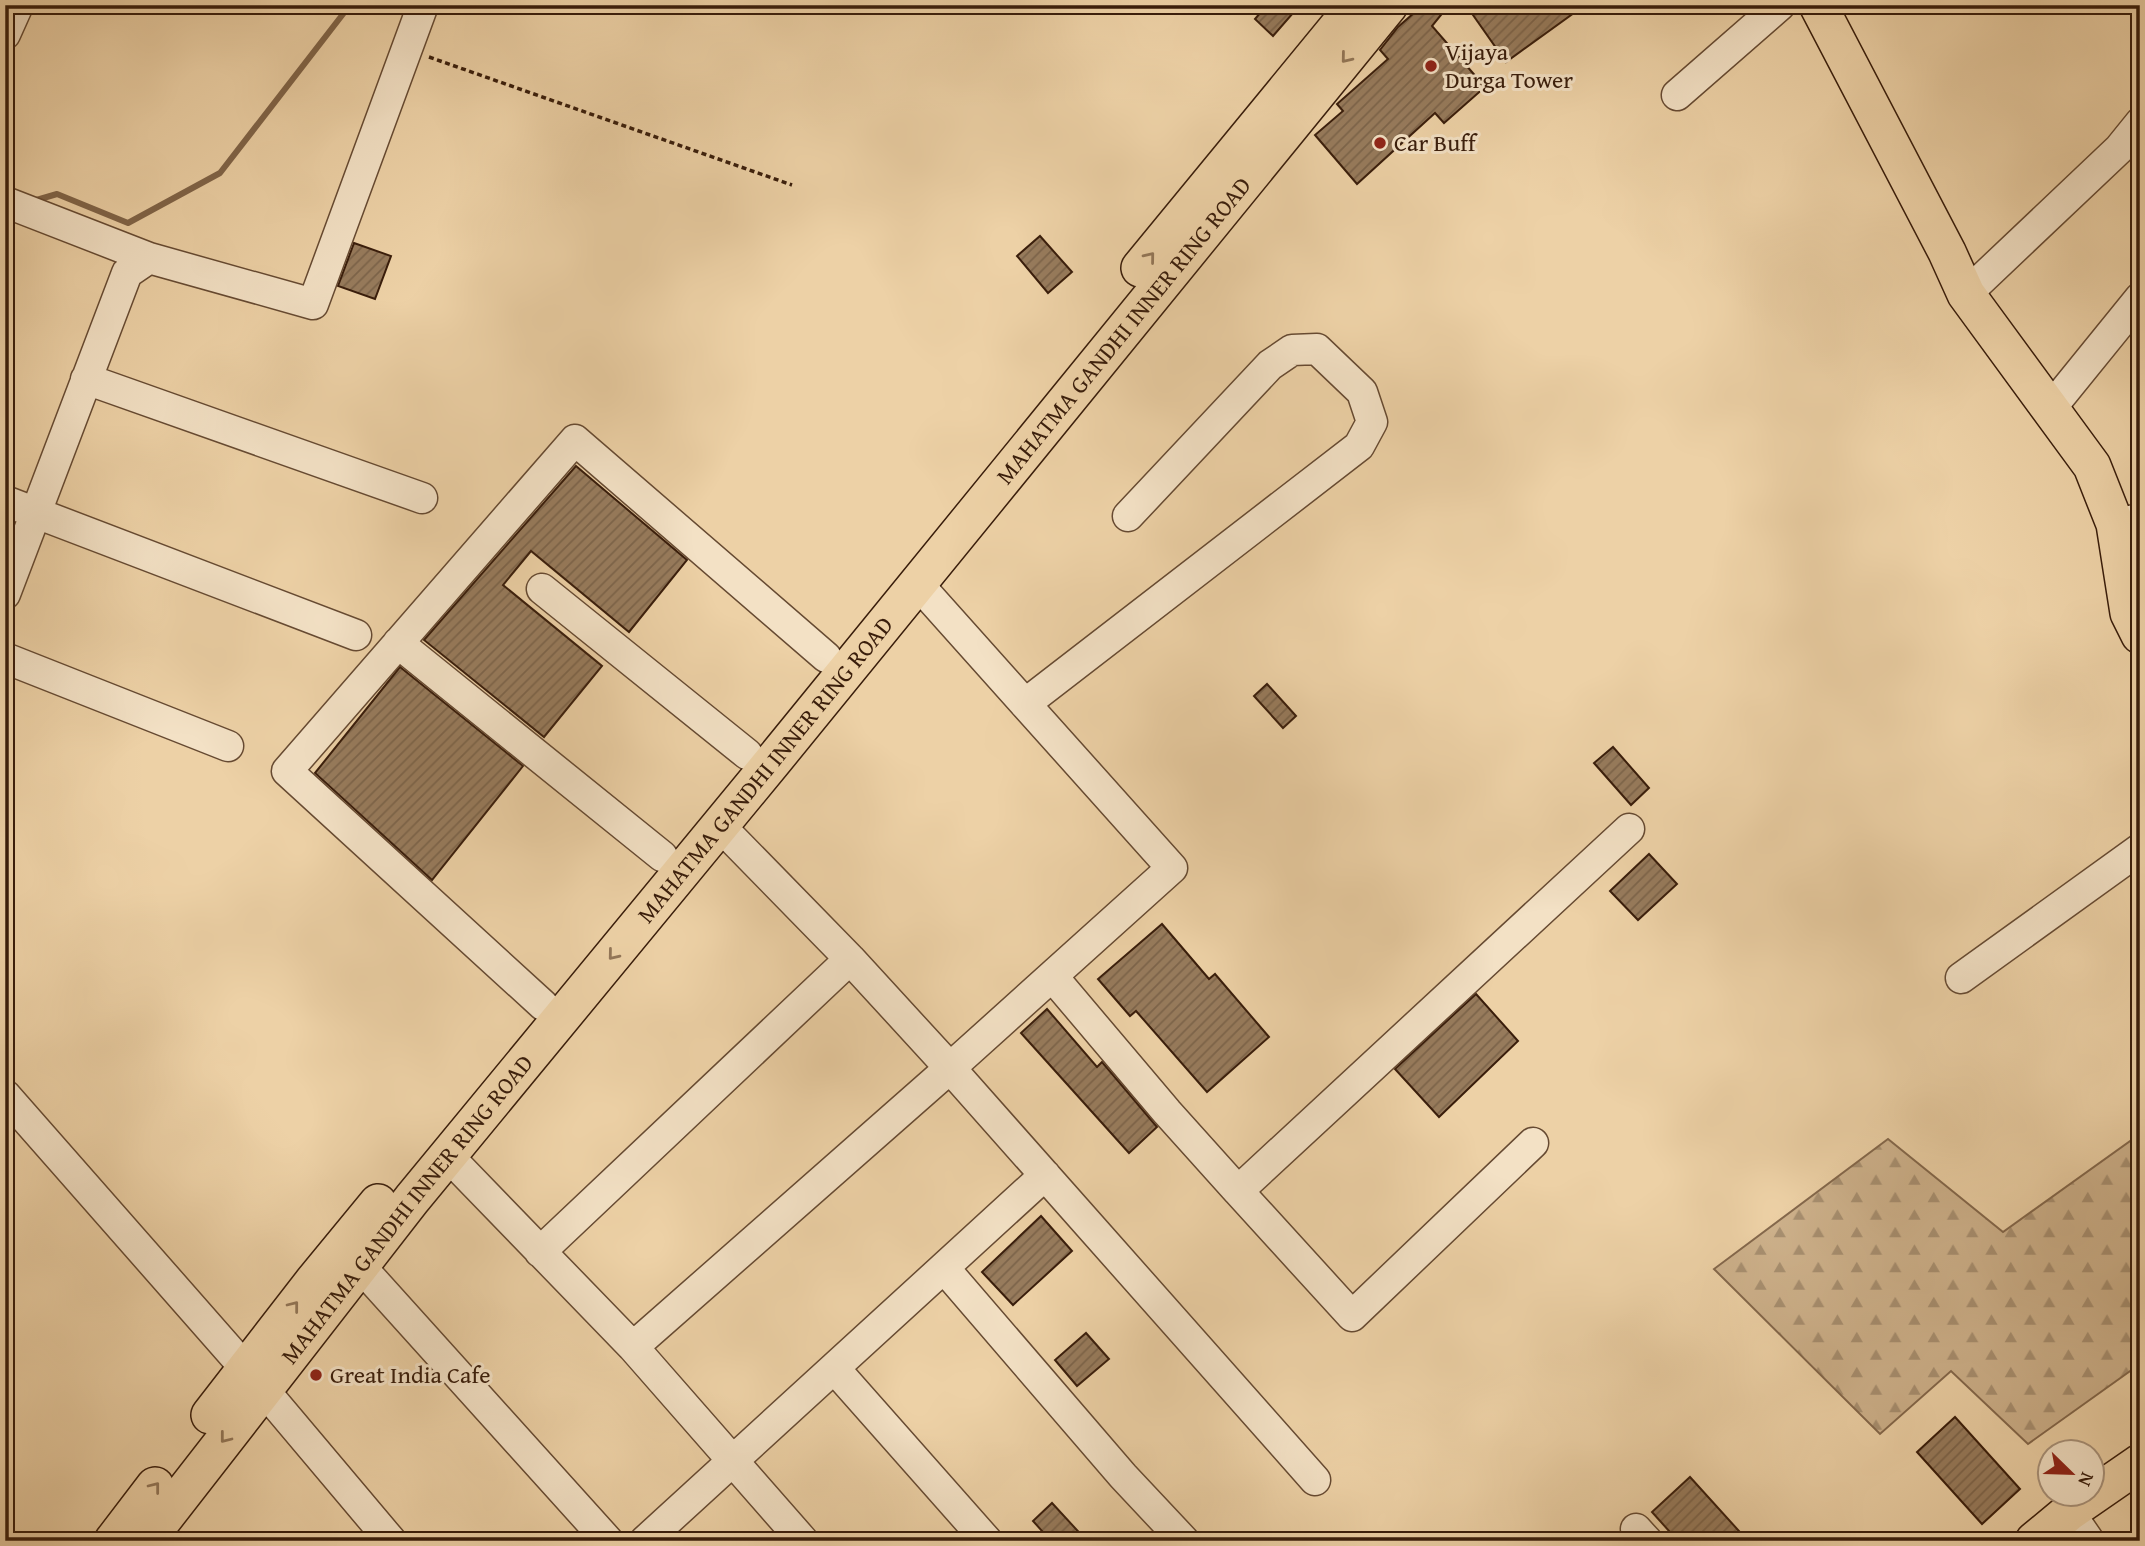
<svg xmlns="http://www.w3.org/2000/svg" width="2145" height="1546" viewBox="0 0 2145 1546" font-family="'Gentium Book Plus',serif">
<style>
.forest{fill:url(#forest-firs);stroke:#84684c;stroke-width:2}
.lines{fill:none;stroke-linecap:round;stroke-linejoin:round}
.stream{stroke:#806448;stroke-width:6}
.building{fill:url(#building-hatch);stroke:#391d0b;stroke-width:2}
.minor-casing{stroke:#664a32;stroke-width:33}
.major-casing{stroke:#391d0b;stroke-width:40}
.path{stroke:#391d0b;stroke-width:3.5;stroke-dasharray:5 3.5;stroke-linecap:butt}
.minor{stroke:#f3e1c5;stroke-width:30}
.major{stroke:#edd1a6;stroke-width:37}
.oneway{stroke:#937758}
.poi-dot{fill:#8f2418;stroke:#f3e1c5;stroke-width:2.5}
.labels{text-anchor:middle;stroke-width:6;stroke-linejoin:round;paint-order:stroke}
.poi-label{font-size:24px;fill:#391d0b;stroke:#f3e1c5;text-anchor:start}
.street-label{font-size:24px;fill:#391d0b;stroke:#f3e1c5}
</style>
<defs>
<pattern id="forest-firs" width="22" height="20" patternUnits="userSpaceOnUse" patternTransform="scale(1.75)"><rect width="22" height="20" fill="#ceb28c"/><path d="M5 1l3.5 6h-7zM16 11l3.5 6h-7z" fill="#a89071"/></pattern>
<pattern id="building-hatch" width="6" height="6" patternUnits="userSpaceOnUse" patternTransform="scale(1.75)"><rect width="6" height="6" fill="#977b5c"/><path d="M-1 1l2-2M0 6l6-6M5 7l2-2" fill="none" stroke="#7c644a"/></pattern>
</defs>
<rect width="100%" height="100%" fill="#edd1a6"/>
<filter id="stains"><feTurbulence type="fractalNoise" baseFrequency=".00286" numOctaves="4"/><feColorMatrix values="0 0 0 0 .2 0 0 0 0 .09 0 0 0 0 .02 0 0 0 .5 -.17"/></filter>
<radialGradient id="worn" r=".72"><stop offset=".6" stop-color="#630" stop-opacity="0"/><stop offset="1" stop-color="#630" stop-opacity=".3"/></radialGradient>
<!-- forest -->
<path class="forest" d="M 2140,1134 L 2140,1364 L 2028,1444 L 1951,1371 L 1880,1434 L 1714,1269 L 1888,1139 L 2003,1232 Z"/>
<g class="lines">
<!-- stream -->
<path class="stream" d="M 33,201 L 57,194 L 128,223 L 220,173 L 350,5"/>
</g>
<!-- building -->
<path class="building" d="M 1267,5 L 1300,5 L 1273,36 L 1255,19 Z
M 1423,5 L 1449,5 L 1432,26 L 1485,87 L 1444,123 L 1435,113 L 1357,184 L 1315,135 L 1343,111 L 1337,104 L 1388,59 L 1380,50 L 1398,27 Z
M 1466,5 L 1585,5 L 1506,62 Z
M 1040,236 L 1072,272 L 1048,293 L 1017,256 Z
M 354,243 L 391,256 L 375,299 L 338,286 Z
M 576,466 L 687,560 L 629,632 L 531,551 L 503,585 L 602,666 L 544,737 L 424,640 Z
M 400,667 L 523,766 L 432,880 L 315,773 Z
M 1267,684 L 1296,716 L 1283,728 L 1254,696 Z
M 1613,747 L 1649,788 L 1631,805 L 1594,763 Z
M 1649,854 L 1677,884 L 1638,920 L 1610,891 Z
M 1162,924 L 1209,979 L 1215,974 L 1269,1037 L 1207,1092 L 1136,1011 L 1130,1016 L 1098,979 Z
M 1476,994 L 1518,1041 L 1439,1117 L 1395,1069 Z
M 1047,1009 L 1097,1067 L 1102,1062 L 1157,1127 L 1129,1153 L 1021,1033 Z
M 1041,1216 L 1072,1251 L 1013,1305 L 982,1272 Z
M 1086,1333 L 1109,1359 L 1077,1386 L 1055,1360 Z
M 1955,1417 L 2020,1489 L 1982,1524 L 1917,1452 Z
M 1690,1477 L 1748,1541 L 1678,1541 L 1652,1512 Z
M 1052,1503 L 1087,1541 L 1051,1541 L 1033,1521 Z"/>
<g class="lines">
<!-- minor casing -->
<g class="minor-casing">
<path id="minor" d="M 5,34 L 18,5
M 1677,95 L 1780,5
M 5,202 L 149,258
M 1966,294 L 2119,149 L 2140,123
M 86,379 L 422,498
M 2050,409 L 2140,298
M 5,501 L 356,635
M 2115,524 L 2140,519
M 542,589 L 747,754
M 5,594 L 127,273 L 149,258 L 313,304 L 423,5
M 398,643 L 662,856
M 5,658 L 228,746
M 1025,704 L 1359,446 L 1372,422 L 1362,392 L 1317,349 L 1292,350 L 1270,365 L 1128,516
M 720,826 L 850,959 L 950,1068 L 1172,868 L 917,583
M 1052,976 L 1167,1112 L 1238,1191 L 1629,829
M 1961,978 L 2140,849
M 543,1005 L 287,771 L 575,440 L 826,657
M 5,1095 L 246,1369 L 391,1541
M 448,1156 L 633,1347
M 1238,1191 L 1352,1316 L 1533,1143
M 540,1252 L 850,959
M 360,1266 L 608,1541
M 944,1268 L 1123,1476 L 1184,1541
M 834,1368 L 987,1541
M 2069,1512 L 2089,1541
M 1636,1529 L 1647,1541
M 645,1541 L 1045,1175
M 803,1541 L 633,1347 L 950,1068 L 1315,1480"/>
</g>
<!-- major casing -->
<g class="major-casing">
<g id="major">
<path d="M 1818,5 L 1947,252 L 1966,294 L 2092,466 L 2115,524 L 2129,613 L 2140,635"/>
<path d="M 1140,268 L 1356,5"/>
<path d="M 210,1415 L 313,1282 L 378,1203"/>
<path d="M 113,1541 L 155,1486"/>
<path id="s1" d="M 146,1541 L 412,1199 L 773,761 L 1389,5"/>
<path d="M 2034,1541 L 2069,1512 L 2140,1463"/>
</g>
</g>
<!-- path -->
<path class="path" d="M 429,57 L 792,185"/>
<!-- minor -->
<use href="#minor" class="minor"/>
<!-- major -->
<use href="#major" class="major"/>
</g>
<!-- one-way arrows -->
<defs><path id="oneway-chevron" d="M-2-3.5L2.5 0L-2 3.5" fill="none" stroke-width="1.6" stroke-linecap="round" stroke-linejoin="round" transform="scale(1.75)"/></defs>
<g class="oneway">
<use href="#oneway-chevron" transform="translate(1346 58) rotate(129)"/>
<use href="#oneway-chevron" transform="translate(1150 257) rotate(-51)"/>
<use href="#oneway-chevron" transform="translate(613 955) rotate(129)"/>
<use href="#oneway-chevron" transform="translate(294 1306) rotate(-52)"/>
<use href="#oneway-chevron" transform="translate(225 1438) rotate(128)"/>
<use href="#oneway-chevron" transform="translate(155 1487) rotate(-52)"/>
</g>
<!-- markers -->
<g class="poi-dot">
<circle cx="1431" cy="66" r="7"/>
<circle cx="1380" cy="143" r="7"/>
<circle cx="316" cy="1375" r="7"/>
</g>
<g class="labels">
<!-- poi labels -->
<g class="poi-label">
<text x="1445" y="60">Vijaya<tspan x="1445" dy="28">Durga Tower</tspan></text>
<text x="1394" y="151">Car Buff</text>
<text x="330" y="1383">Great India Cafe</text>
</g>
<!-- street labels -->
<g class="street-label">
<text dy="8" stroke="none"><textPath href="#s1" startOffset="1556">MAHATMA GANDHI INNER RING ROAD</textPath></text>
<text dy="8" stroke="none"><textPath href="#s1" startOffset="989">MAHATMA GANDHI INNER RING ROAD</textPath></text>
<text dy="8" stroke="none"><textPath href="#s1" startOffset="422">MAHATMA GANDHI INNER RING ROAD</textPath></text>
</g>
</g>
<!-- margin -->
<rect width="2145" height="1546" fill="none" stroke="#edd1a6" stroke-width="28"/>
<rect x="7" y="7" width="2131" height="1532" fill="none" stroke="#391d0b" stroke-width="3.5"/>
<rect x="14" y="14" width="2117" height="1518" fill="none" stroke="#391d0b" stroke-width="2"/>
<!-- north arrow -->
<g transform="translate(2071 1473) rotate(113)"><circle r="33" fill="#f3e1c5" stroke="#a9937b" stroke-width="2"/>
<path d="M0-5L12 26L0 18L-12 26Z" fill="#8f2418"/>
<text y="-10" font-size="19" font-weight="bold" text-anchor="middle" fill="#391d0b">N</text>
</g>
<rect width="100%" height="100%" filter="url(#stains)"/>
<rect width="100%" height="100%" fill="url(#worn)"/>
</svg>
